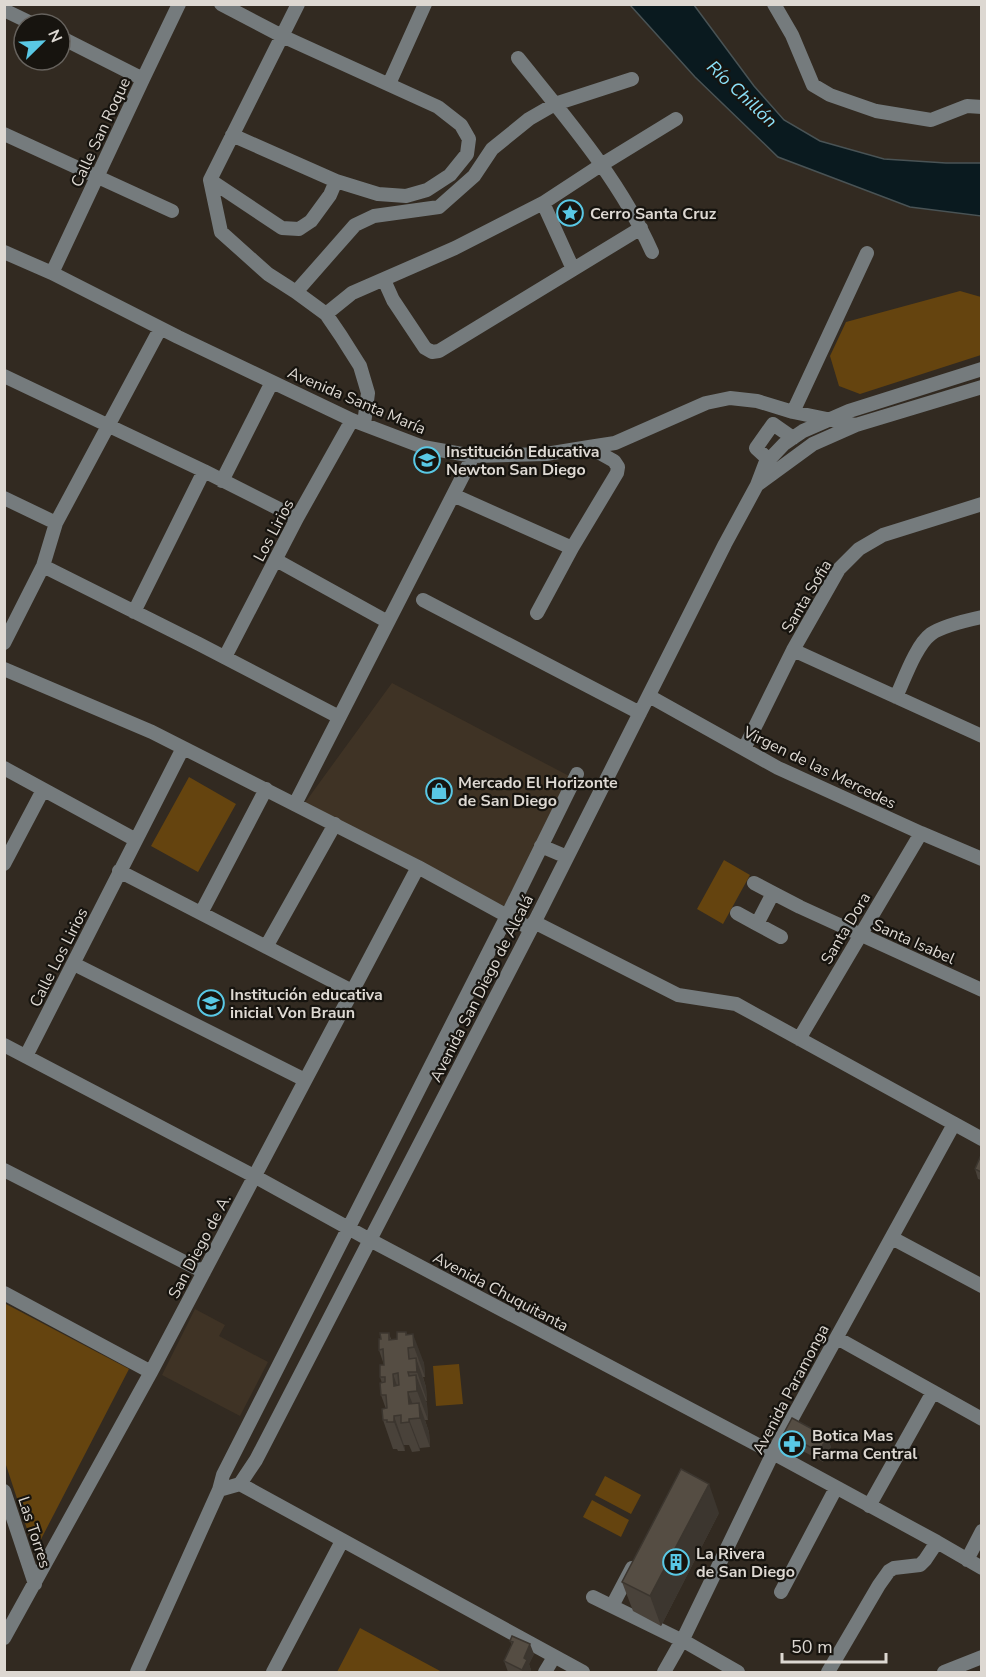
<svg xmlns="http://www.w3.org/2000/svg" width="986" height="1677" viewBox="0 0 986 1677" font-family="'Nunito Sans',sans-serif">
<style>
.built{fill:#3f3325}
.green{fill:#65440f}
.water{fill:#0a1a1f;stroke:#495355;stroke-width:1.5}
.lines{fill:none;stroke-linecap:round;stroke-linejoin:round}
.minor{stroke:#757b7d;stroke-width:14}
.wall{fill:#49423a}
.shaded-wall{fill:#3c362f}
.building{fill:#554d43;stroke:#3c362f;stroke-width:1.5;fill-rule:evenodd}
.labels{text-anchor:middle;stroke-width:4.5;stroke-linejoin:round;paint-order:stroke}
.street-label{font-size:16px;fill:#ddd8d2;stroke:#17140f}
.poi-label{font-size:16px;font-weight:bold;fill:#ddd8d2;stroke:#17140f;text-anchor:start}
.water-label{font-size:18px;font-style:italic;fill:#8be0f8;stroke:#17140f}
</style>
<rect width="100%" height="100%" fill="#322a21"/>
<!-- built -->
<path class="built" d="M 392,683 L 571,777 L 504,906 L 304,804 Z
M 195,1309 L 225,1325 L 219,1336 L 268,1362 L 240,1416 L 162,1375 Z"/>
<!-- green -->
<path class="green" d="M 960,291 L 981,297 L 981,355 L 860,394 L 839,386 L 830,356 L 846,322 Z
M 189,777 L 236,804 L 198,872 L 151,846 Z
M 724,860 L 750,875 L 723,924 L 697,909 Z
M 4,1303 L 129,1369 L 38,1545 L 29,1535 L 5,1462 Z
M 459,1364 L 463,1404 L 436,1406 L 433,1366 Z
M 605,1476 L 641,1495 L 631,1514 L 595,1495 Z
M 592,1500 L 629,1520 L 621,1537 L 583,1517 Z
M 360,1628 L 442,1672 L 337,1672 Z"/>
<!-- water -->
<path class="water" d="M 630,5 L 694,5 L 754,86 L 784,120 L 820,141 L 884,159 L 946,163 L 981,163 L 981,216 L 910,207 L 778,157 L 695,77 Z"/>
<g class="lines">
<!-- minor -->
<path class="minor" d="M 221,4 L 282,36 L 438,107 L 461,125 L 469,139 L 467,154 L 450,175 L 427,190 L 406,196 L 378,194 L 336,181
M 298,4 L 210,180 L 221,232 L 268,274 L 296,292 L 326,314 L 341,336 L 360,366 L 368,393 L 364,424
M 774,4 L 792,35 L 813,85 L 830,95 L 876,111 L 931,120 L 967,106 L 982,107
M 4,10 L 33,24
M 60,37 L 143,79
M 518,58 C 567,119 620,180 652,252
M 389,84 L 425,4
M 4,134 L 172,211
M 210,180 L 282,228 L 299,229 L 311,221 L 330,195 L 336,181 L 232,135
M 543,203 L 573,269
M 4,252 L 52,273 L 178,337 L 352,420 L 423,447 L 473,456 L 546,454 L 589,447 L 615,443 L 706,403 L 730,398 L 757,401 L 793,412 L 856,425
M 52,273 L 143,79 L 179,4
M 384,280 L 393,300 L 425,348 L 432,352 L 439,351 L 641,228
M 296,292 L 355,225 L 374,216 L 439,207 L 474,176 L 492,149 L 529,119 L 555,104 L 632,79
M 326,314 L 352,293 L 455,248 L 543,203 L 601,165 L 676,119
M 4,376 L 204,471 L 297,518
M 793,412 L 867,253
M 769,460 L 756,448 L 773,424 L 793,438
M 222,481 L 272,382
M 757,485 L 813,444 L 856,425 L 982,387
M 453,495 L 572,548
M 4,498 L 56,523
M 276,560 L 388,622
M 43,566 L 199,644 L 339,717
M 423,600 L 640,713
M 134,612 L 204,471
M 537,613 L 572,548 L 617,473 L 618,467 L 614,461 L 589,447
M 4,643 L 43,566 L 56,523 L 160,329
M 793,650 L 982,736
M 225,657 L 297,518 L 352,420
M 4,669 L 152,732 L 418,867 L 531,929
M 649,696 L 778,768 L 921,833 L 982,859
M 896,697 C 904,680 916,645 931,634 C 942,626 968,620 982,617
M 744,749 L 793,650 L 839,569 L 859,549 L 883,535 L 982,504
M 4,768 L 136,840
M 295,804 L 473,456
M 541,846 L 567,857
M 4,864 L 43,790
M 119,871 L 352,991
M 754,883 L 773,893
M 201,913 L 266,789
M 737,913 L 757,924
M 534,922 L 678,995 L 736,1004 L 982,1139
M 781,937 L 757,924 L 773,893 L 800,907 L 982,990
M 266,947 L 335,824
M 74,964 L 305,1080
M 799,1039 L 921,833
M 4,1045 L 254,1176 L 370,1240 L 773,1453 L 937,1542 L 982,1568
M 26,1056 C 79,954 130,850 183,748
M 4,1170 L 204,1272
M 892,1238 L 982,1286
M 4,1293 L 151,1372
M 837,1338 L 982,1419
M 240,1484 L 583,1672
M 219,1490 L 223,1475 L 507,916 L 577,774
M 4,1491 L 35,1584
M 869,1506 L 933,1392
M 967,1560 L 982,1531
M 781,1592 L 836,1488
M 593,1597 L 689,1644 L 738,1672
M 612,1606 L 632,1568
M 4,1638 L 151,1372 L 418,867
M 137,1672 L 219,1490 L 240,1484 L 256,1460 L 531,929 L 725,544 L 757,485 L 765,464 L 784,444 L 803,431 L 849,411 L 982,369
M 273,1672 L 342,1541
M 545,1672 L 554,1657
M 664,1672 L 685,1635 L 773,1453 L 954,1124
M 828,1672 L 879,1585 L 889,1571 L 894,1568 L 920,1565 L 925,1560 L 937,1542
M 944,1672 L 982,1657"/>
</g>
<!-- wall -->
<path class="wall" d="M 981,1155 L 981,1180 L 978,1179 L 975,1169 Z
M 406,1332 L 424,1363 L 425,1377 L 423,1377 L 426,1387 L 427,1401 L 426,1401 L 427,1404 L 428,1420 L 425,1420 L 429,1432 L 430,1447 L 420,1448 L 420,1451 L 412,1452 L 409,1445 L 404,1445 L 405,1451 L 398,1451 L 397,1449 L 393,1449 L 383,1420 L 386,1409 L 381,1395 L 382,1383 L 380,1377 L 384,1365 L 379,1350 L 381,1339 L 389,1333 L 391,1339 L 397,1339 Z
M 784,1433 L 827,1437 L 831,1447 L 823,1462 L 788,1443 Z
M 719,1513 L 661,1626 L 633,1611 L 622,1582 Z
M 510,1641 L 534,1654 L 529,1664 L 531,1670 L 530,1672 L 508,1672 L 504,1661 L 512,1645 Z"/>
<!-- shaded-wall -->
<path class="shaded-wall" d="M 413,1334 L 424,1363 L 425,1377 L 414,1347 Z
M 416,1358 L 426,1387 L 427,1401 L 417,1372 Z
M 393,1374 L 403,1403 L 394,1386 Z
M 416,1375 L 427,1404 L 428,1420 L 417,1391 Z
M 408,1392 L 418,1418 L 409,1404 Z
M 419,1403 L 429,1432 L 430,1447 L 420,1418 Z
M 394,1416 L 404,1445 L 405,1451 L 394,1422 Z
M 409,1419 L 420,1448 L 420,1451 L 409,1422 Z
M 827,1437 L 831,1447 L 823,1462 L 819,1452 Z
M 709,1484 L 719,1513 L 661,1626 L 650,1596 Z
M 530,1644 L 534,1654 L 529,1664 L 531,1670 L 530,1672 L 523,1672 L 522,1670 L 524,1658 Z"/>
<!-- building -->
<path class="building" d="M 981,1155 L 981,1172 L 975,1169 Z
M 397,1332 L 406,1332 L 406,1335 L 413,1334 L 414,1347 L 408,1348 L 409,1359 L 416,1358 L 417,1372 L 408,1372 L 409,1376 L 416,1375 L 417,1391 L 408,1392 L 409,1404 L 419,1403 L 420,1418 L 409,1419 L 409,1422 L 401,1423 L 401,1415 L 394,1416 L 394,1422 L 387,1422 L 387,1420 L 383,1420 L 382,1409 L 387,1408 L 386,1395 L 381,1395 L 380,1383 L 385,1382 L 385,1377 L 380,1377 L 380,1365 L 384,1365 L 383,1349 L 379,1350 L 379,1339 L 381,1339 L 380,1333 L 389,1333 L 389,1340 L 397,1339 ZM 398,1373 L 399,1385 L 394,1386 L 393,1374 Z
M 792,1418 L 827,1437 L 819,1452 L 784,1433 Z
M 681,1469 L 709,1484 L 650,1596 L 622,1582 Z
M 512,1636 L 530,1644 L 524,1658 L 527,1660 L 522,1670 L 504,1661 L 513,1642 L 510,1641 Z"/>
<!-- icons -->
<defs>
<g id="sight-ring" transform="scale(1.35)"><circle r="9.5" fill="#17140f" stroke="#59c8e5" stroke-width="1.5"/><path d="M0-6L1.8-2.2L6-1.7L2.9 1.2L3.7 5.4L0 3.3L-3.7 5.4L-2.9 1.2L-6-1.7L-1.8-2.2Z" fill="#59c8e5"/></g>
<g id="school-ring" transform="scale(1.35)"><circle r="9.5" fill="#17140f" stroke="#59c8e5" stroke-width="1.5"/><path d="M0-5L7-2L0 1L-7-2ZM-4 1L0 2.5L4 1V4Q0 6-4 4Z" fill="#59c8e5"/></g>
<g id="shop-ring" transform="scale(1.35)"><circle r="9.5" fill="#17140f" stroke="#59c8e5" stroke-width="1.5"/><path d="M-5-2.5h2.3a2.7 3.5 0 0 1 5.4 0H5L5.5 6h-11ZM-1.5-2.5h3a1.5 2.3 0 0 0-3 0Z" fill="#59c8e5"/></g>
<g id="pharmacy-ring" transform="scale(1.35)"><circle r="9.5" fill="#17140f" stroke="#59c8e5" stroke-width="1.5"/><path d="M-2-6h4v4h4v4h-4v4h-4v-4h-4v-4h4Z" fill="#59c8e5"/></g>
<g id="building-ring" transform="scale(1.35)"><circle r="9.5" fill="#17140f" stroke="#59c8e5" stroke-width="1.5"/><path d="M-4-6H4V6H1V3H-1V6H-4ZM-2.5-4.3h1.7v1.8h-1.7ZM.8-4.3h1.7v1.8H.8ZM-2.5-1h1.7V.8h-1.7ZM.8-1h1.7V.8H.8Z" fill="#59c8e5"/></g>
</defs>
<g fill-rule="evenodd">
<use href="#sight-ring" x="570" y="213"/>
<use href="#school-ring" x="427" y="460"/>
<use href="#shop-ring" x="439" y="791"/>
<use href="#school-ring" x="211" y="1003"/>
<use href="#pharmacy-ring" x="792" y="1444"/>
<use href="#building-ring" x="676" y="1562"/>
</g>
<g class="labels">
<!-- street labels -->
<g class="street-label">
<text transform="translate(100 132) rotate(-65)" y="6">Calle San Roque</text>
<text transform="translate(357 400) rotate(23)" y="6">Avenida Santa María</text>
<text transform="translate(273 530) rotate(-62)" y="6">Los Lirios</text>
<text transform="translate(806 596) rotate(-59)" y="6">Santa Sofia</text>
<text transform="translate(820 767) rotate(26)" y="6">Virgen de las Mercedes</text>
<text transform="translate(845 928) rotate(-59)" y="6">Santa Dora</text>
<text transform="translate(914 941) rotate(24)" y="6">Santa Isabel</text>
<text transform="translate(58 957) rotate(-63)" y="6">Calle Los Lirios</text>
<text transform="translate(481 988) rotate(-63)" y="6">Avenida San Diego de Alcalá</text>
<text transform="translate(199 1246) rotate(-62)" y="6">San Diego de A.</text>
<text transform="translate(501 1291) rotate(28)" y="6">Avenida Chuquitanta</text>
<text transform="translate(790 1389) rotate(-62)" y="6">Avenida Paramonga</text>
<text transform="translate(35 1532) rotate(72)" y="6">Las Torres</text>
</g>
<!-- poi labels -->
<g class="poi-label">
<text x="590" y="219">Cerro Santa Cruz</text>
<text x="446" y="457">Institución Educativa<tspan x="446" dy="18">Newton San Diego</tspan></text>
<text x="458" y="788">Mercado El Horizonte<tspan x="458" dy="18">de San Diego</tspan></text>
<text x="230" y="1000">Institución educativa<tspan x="230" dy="18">inicial Von Braun</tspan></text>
<text x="812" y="1441">Botica Mas<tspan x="812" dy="18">Farma Central</tspan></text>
<text x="696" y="1559">La Rivera<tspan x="696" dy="18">de San Diego</tspan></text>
</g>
<!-- water labels -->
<g class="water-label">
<text transform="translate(742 94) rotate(43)" y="6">Río Chillón</text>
</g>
</g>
<!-- border -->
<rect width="986" height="1677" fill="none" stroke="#ddd8d2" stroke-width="12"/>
<!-- north arrow -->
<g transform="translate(42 42) rotate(66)"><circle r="28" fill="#17140f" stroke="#66625d" stroke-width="1.5"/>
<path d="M0-4.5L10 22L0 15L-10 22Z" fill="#59c8e5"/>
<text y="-9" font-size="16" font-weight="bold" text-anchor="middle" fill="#ddd8d2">N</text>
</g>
<!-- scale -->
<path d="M782 1653v9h104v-9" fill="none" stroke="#ddd8d2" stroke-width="3"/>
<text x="791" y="1653" font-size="18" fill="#ddd8d2" stroke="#17140f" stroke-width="4.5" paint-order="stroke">50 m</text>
</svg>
